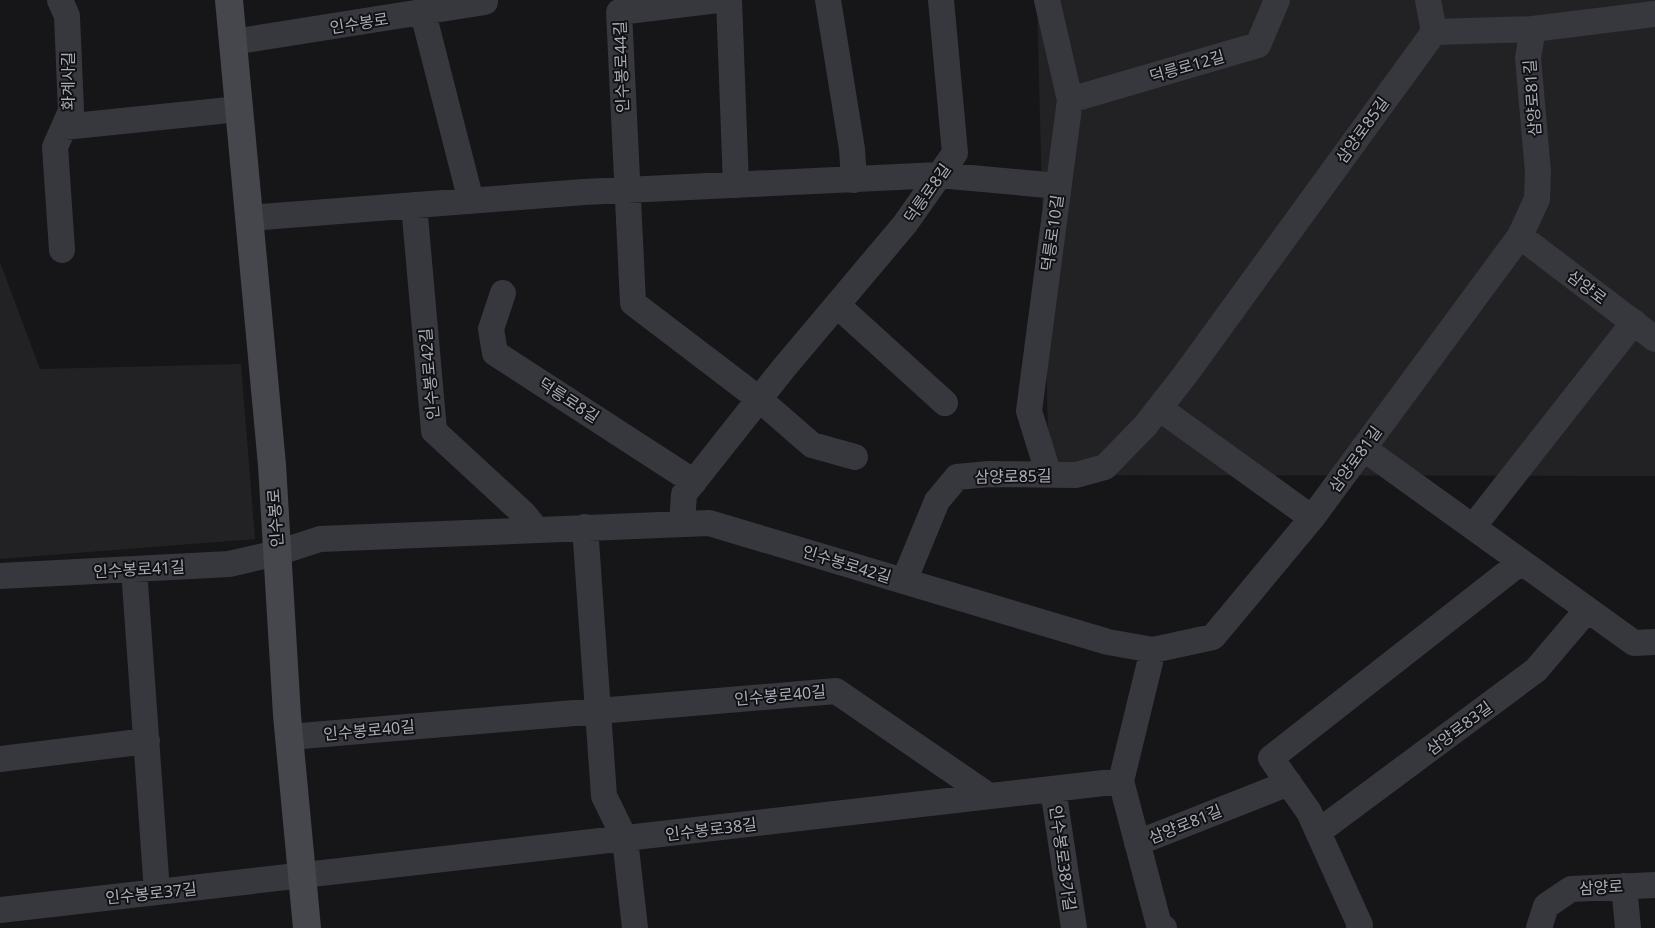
<svg xmlns="http://www.w3.org/2000/svg" width="1655" height="928" viewBox="0 0 1655 928" font-family="'Noto Sans','Noto Sans KR',sans-serif">
<style>
.built{fill:#222225}
.lines{fill:none;stroke-linecap:round;stroke-linejoin:round}
.minor{stroke:#37383d;stroke-width:26}
.secondary{stroke:#45474d;stroke-width:28}
.labels{text-anchor:middle;stroke-width:4;stroke-linejoin:round;paint-order:stroke}
.street-label{font-size:16px;fill:#a8adb8;stroke:#111113}
</style>
<rect width="100%" height="100%" fill="#161618"/>
<!-- built -->
<path class="built" d="M 1037,0 L 1655,0 L 1655,476 L 1049,475 Z
M 0,262 L 40,369 L 241,364 L 255,539 L 0,559 Z"/>
<g class="lines">
<!-- minor -->
<path class="minor" d="M 60,0 L 67,16 L 71,111 L 55,147 L 62,250
M 718,0 L 619,12 L 633,303 L 759,399 L 812,445 L 855,457
M 729,0 L 736,185
M 828,0 L 852,149 L 854,180
M 1428,0 L 1434,32
M 423,13 L 471,201
M 1434,32 L 1533,29 L 1655,14
M 233,42 L 485,2 L 485,0
M 1070,100 L 1258,45 L 1277,0
M 64,127 L 239,109
M 414,205 L 434,431 L 524,514 L 536,529
M 249,218 L 584,192 L 939,175 L 1058,186
M 1520,236 L 1655,339
M 503,293 L 491,329 L 495,353 L 694,482
M 837,305 L 945,403
M 1159,408 L 1312,518
M 1363,448 L 1634,643 L 1655,642
M 1046,466 L 1029,411 L 1070,100 L 1047,0
M 682,524 L 684,494 L 783,369 L 905,224 L 955,153 L 941,0
M 585,527 L 604,796 L 625,839 L 635,928
M 1473,527 L 1634,322
M 134,569 L 157,892
M 0,576 L 229,564 L 277,553 L 320,539 L 709,523 L 1108,642 L 1153,650 L 1213,637 L 1312,518 L 1520,236 L 1537,199 L 1538,172 L 1528,58 L 1533,29
M 904,581 L 937,501 L 957,477 L 989,474 L 1076,475 L 1105,467 L 1145,426 L 1185,375 L 1434,32
M 1153,650 L 1121,781 L 1159,925 L 1164,928
M 289,737 L 836,691 L 989,796
M 0,759 L 147,741
M 1053,789 L 1074,928
M 1318,832 L 1536,670 L 1587,610
M 1137,843 L 1289,783
M 1624,886 L 1628,928
M 0,910 L 1121,781
M 1359,928 L 1360,925 L 1309,812 L 1271,758 L 1521,562
M 1539,928 L 1546,906 L 1571,889 L 1655,885"/>
<!-- secondary -->
<path class="secondary" d="M 229,0 L 272,465 L 287,715 L 307,928"/>
</g>
<g class="labels">
<!-- street labels -->
<g class="street-label">
<text transform="translate(359 23) rotate(-9)" y="6">인수봉로</text>
<text transform="translate(1187 66) rotate(-16)" y="6">덕릉로12길</text>
<text transform="translate(621 67) rotate(-92)" y="6">인수봉로44길</text>
<text transform="translate(68 81) rotate(-90)" y="6">화계사길</text>
<text transform="translate(1532 98) rotate(-94)" y="6">삼양로81길</text>
<text transform="translate(1362 130) rotate(-54)" y="6">삼양로85길</text>
<text transform="translate(927 193) rotate(-55)" y="6">덕릉로8길</text>
<text transform="translate(1052 233) rotate(-82)" y="6">덕릉로10길</text>
<text transform="translate(1587 287) rotate(37)" y="6">삼양로</text>
<text transform="translate(429 374) rotate(-95)" y="6">인수봉로42길</text>
<text transform="translate(569 400) rotate(33)" y="6">덕릉로8길</text>
<text transform="translate(1355 459) rotate(-54)" y="6">삼양로81길</text>
<text transform="translate(1013 476) rotate(-1)" y="6">삼양로85길</text>
<text transform="translate(275 518) rotate(-94)" y="6">인수봉로</text>
<text transform="translate(847 564) rotate(17)" y="6">인수봉로42길</text>
<text transform="translate(139 569) rotate(-3)" y="6">인수봉로41길</text>
<text transform="translate(780 695) rotate(-5)" y="6">인수봉로40길</text>
<text transform="translate(1459 728) rotate(-37)" y="6">삼양로83길</text>
<text transform="translate(369 730) rotate(-5)" y="6">인수봉로40길</text>
<text transform="translate(1185 824) rotate(-22)" y="6">삼양로81길</text>
<text transform="translate(711 829) rotate(-7)" y="6">인수봉로38길</text>
<text transform="translate(1063 858) rotate(82)" y="6">인수봉로38가길</text>
<text transform="translate(1601 887) rotate(-3)" y="6">삼양로</text>
<text transform="translate(151 893) rotate(-6)" y="6">인수봉로37길</text>
</g>
</g>
</svg>
